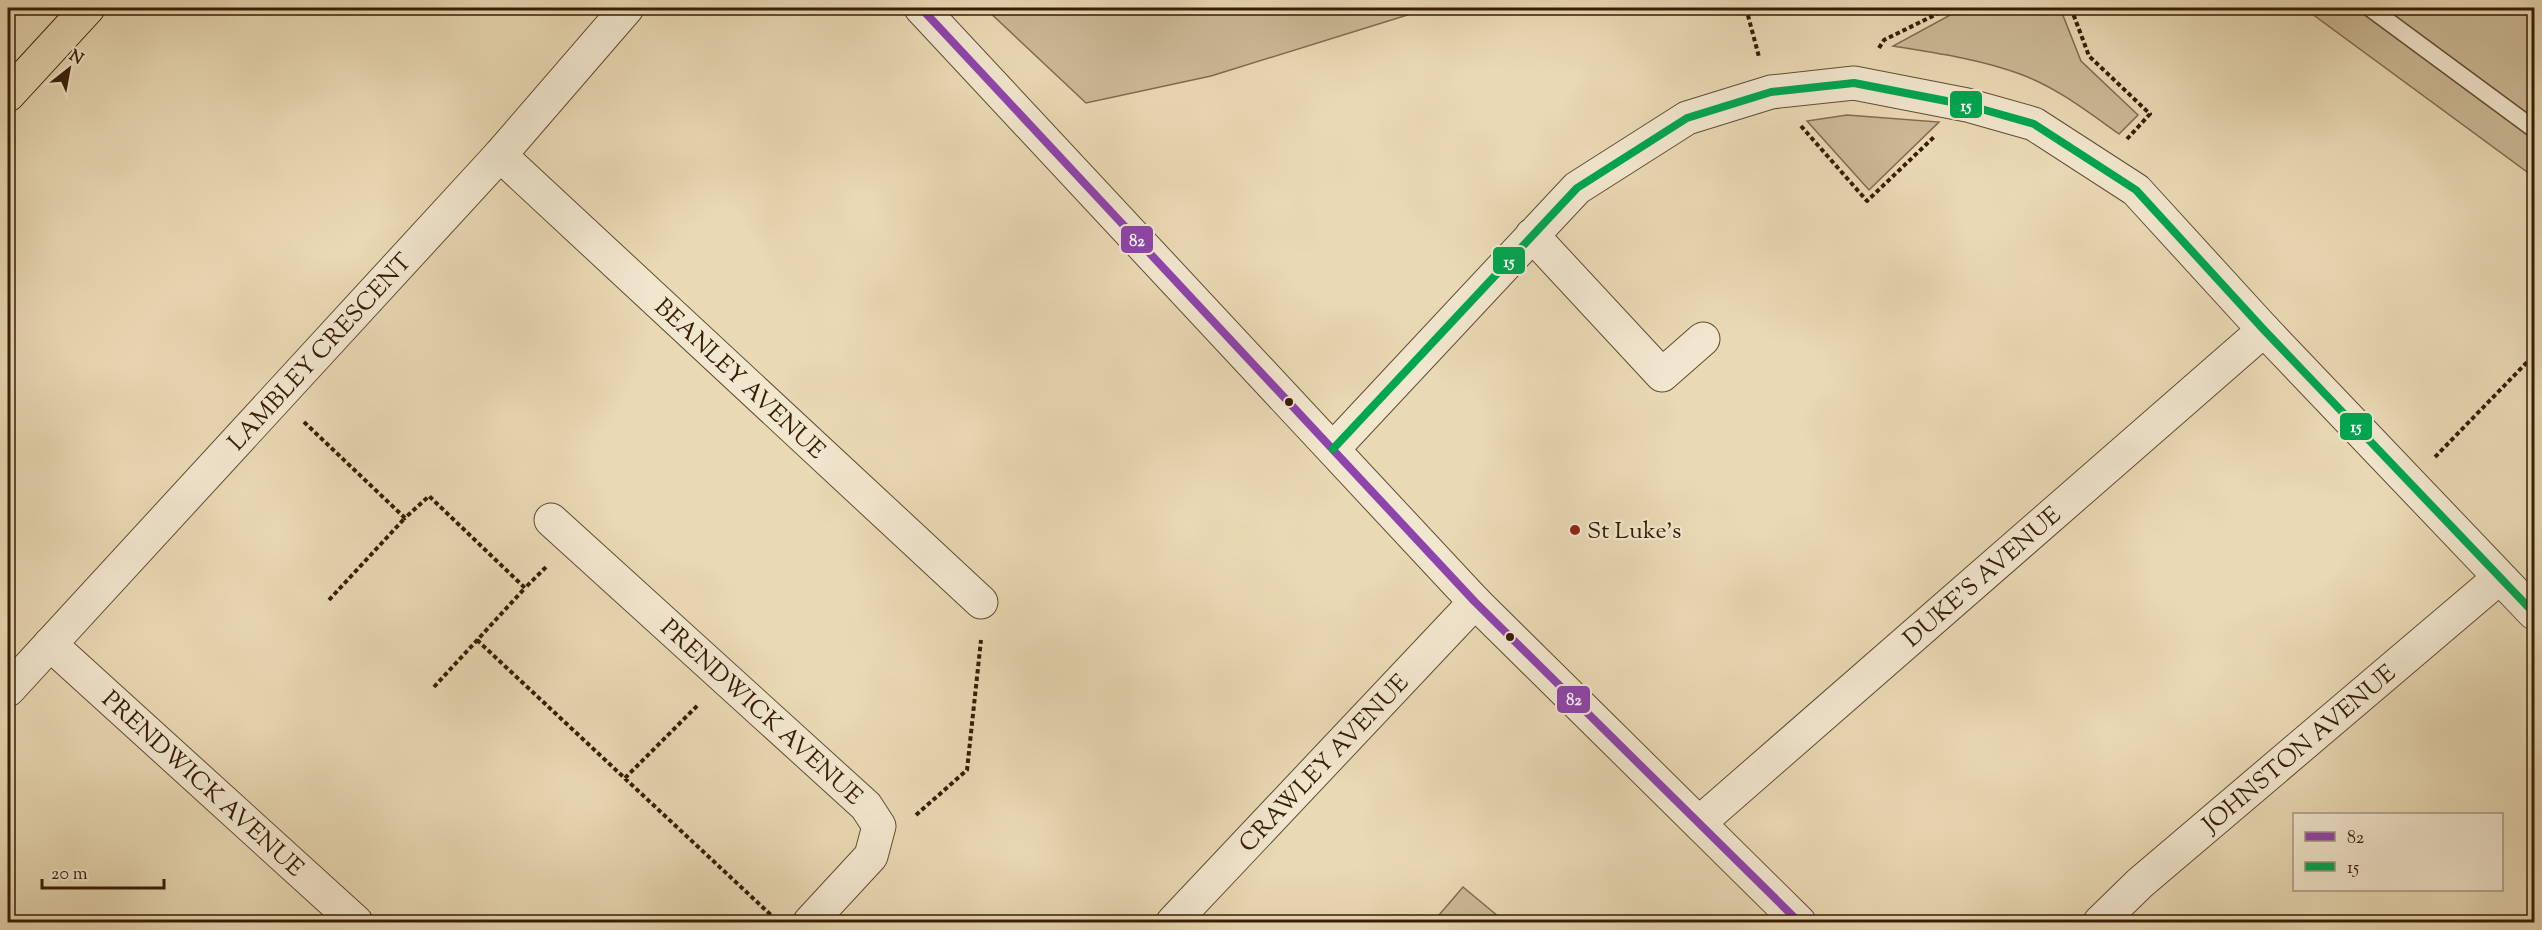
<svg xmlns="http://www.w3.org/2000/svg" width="2542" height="930" viewBox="0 0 2542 930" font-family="'Sorts Mill Goudy',serif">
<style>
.green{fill:#cbb996;stroke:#806b4e;stroke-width:1.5}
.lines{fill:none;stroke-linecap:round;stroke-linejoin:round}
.service-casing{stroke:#634c31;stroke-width:19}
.minor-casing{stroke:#634c31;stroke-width:35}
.primary-casing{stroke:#361d05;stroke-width:35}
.path{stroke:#361d05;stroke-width:4;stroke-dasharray:4.5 3;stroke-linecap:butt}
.service{stroke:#f1e6ce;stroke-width:16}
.minor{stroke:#f1e6ce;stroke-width:33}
.primary{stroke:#e9d9b4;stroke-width:33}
.bus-1-casing{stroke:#f1e6ce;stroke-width:12}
.bus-2-casing{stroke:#f1e6ce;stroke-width:12}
.bus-1{stroke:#8e44ad;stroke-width:8}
.bus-2{stroke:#00a651;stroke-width:8}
.bus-dot{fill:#361d05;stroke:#f1e6ce;stroke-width:2}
.poi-dot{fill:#8f2418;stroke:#f1e6ce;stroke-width:2}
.labels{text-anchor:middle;stroke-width:4.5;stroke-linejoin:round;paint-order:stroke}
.street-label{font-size:24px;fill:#361d05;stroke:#f1e6ce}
.poi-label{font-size:24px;fill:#361d05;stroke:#f1e6ce;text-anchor:start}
.line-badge{stroke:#f1e6ce;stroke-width:2}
.badge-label{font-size:16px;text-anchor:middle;font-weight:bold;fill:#fff}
</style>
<rect width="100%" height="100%" fill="#e9d9b4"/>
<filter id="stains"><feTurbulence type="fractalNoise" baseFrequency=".00333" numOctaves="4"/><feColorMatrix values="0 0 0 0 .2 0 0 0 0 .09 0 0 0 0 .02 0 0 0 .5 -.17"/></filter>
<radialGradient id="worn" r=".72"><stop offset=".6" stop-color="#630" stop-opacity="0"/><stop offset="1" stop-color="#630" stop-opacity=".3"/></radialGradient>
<!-- green -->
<path class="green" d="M 985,8 L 1430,8 L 1211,76 L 1086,103 Z
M 1994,8 L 2056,8 L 2062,13 L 2081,61 L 2138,115 L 2119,134 C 2088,112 2056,87 2020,74 C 1980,59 1936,53 1893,46 L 1952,14 Z
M 2304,8 L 2534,8 L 2534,177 Z
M 1847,115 L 1939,122 L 1869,190 L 1807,121 Z
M 1463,887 L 1505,922 L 1433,922 Z"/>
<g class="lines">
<!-- service casing -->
<g class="service-casing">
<path id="service" d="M 2370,8 L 2534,129"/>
</g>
<!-- minor casing -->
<g class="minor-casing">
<g id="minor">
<path d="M 921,8 L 1475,602 L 1799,922"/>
<path id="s1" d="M 500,155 L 981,602"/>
<path d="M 1532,235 L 1662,375 L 1703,339"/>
<path d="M 1333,449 L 1577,188 L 1687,118 L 1771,92 L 1854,83 L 1967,105 L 2034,124 L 2136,190 L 2264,330 L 2534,613"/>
<path id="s2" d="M 551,520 L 866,806 L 879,826 L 871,856 L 810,922"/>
<path id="s3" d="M 50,644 L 356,922"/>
<path id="s4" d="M 8,690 L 500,155 L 627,8"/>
<path id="s5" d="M 1699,823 L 2264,330"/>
<path id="s6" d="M 1173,922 L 1475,602"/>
<path id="s7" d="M 2100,922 L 2140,883 L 2499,578"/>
</g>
</g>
<!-- primary casing -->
<g class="primary-casing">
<path id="primary" d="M 8,95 L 88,8"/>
</g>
<!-- path -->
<path class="path" d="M 1746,8 L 1759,57
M 2071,8 L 2089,56 L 2150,114 L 2127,139
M 1879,48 L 1884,40 L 1949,8
M 1801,126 L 1867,201 L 1934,137
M 304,422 L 405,518 L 429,496 L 525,588 L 546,567
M 2435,457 L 2534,355
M 329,600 L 405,518
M 477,640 L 772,916
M 434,687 L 525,588
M 625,778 L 698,705
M 916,815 L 967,770 L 981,640"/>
<!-- service -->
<use href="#service" class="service"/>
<!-- minor -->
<use href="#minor" class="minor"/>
<!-- primary -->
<use href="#primary" class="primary"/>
<!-- bus-1 casing -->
<g class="bus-1-casing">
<path id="bus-1" d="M 921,8 L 1475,602 L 1799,922"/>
</g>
<!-- bus-2 casing -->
<g class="bus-2-casing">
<path id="bus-2" d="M 1333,449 L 1577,188 L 1687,118 L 1771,92 L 1854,83 L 1967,105 L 2034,124 L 2136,190 L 2264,330 L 2534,613"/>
</g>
<!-- bus-1 -->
<use href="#bus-1" class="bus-1"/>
<!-- bus-2 -->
<use href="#bus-2" class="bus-2"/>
</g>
<!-- markers -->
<g class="bus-dot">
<circle cx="1289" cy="402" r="5"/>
<circle cx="1510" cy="637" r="5"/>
</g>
<circle class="poi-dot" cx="1575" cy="530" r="6"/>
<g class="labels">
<!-- street labels -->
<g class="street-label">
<text dy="8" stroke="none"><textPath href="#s4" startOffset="460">LAMBLEY CRESCENT</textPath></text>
<text dy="8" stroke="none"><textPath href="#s1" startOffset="328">BEANLEY AVENUE</textPath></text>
<text dy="8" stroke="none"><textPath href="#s5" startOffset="375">DUKE'S AVENUE</textPath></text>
<text dy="8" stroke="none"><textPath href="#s2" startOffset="285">PRENDWICK AVENUE</textPath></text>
<text dy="8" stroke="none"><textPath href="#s7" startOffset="264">JOHNSTON AVENUE</textPath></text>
<text dy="8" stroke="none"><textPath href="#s6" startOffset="219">CRAWLEY AVENUE</textPath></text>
<text dy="8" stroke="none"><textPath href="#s3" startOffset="207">PRENDWICK AVENUE</textPath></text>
</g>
<!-- poi labels -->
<g class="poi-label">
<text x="1587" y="538">St Luke's</text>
</g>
</g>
<g class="line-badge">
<rect x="1949" y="90" width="34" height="29" rx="6" fill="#00a651"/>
<rect x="1120" y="225" width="34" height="29" rx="6" fill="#8e44ad"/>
<rect x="1492" y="246" width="34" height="29" rx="6" fill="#00a651"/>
<rect x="2339" y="412" width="34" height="29" rx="6" fill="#00a651"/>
<rect x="1556" y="685" width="35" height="29" rx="6" fill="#8e44ad"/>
</g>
<g class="badge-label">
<text x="1966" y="111">15</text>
<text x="1137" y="246">82</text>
<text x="1509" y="267">15</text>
<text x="2356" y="432">15</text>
<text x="1574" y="705">82</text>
</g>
<!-- margin -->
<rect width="2542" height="930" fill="none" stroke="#e9d9b4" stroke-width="30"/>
<rect x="9" y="9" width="2524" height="912" fill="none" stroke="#361d05" stroke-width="3"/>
<rect x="15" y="15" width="2512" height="900" fill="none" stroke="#361d05" stroke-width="1.5"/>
<!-- legend -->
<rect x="2293" y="813" width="210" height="78" fill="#f1e6ce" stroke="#a6967e" stroke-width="1.5"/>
<rect x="2305" y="832" width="30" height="9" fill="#8e44ad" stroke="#a6967e" stroke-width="1.5"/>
<text x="2347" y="843" font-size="18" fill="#361d05">82</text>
<rect x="2305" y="862" width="30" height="9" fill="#00a651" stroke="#a6967e" stroke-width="1.5"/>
<text x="2347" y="873" font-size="18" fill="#361d05">15</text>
<!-- north arrow -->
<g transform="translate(69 69) rotate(31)" stroke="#f1e6ce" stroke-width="4.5" paint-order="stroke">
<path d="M0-4.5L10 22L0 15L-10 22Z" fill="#361d05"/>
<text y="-9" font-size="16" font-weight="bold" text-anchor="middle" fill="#361d05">N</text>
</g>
<!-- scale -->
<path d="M42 879v9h122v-9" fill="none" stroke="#361d05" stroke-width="3"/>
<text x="51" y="879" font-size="18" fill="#361d05" stroke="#f1e6ce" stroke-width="4.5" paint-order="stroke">20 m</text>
<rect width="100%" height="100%" filter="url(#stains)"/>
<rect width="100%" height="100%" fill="url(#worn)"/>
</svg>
